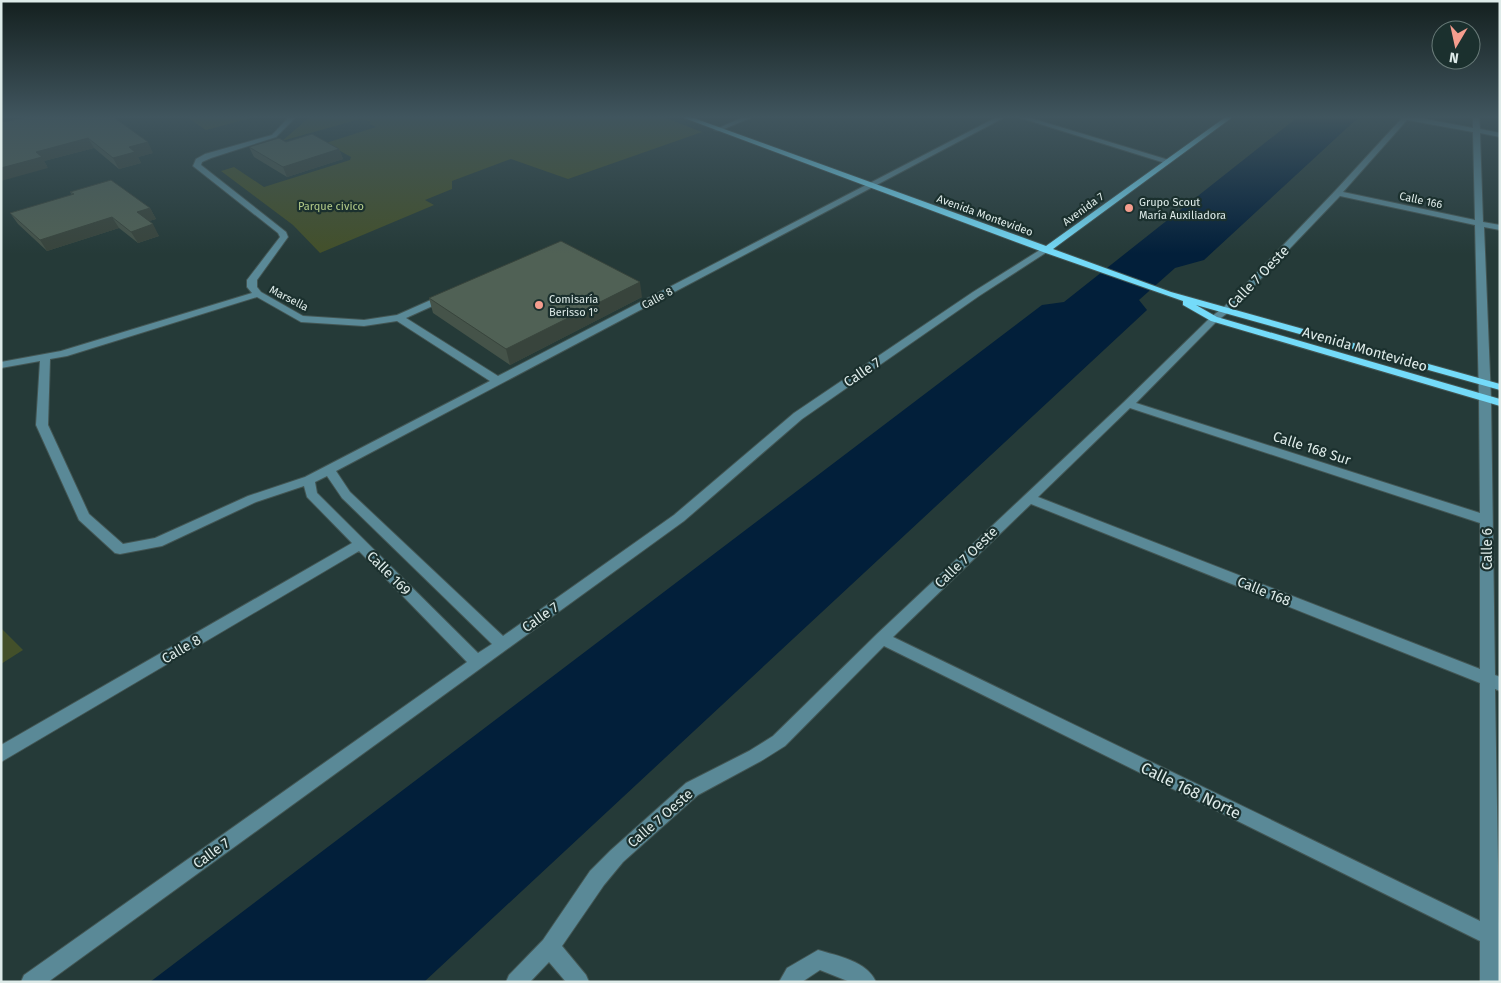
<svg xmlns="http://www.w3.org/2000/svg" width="1501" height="983" viewBox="0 0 1501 983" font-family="'Fira Sans',sans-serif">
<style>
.green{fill:#43502a}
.water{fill:#021f3a}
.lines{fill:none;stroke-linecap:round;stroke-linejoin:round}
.minor-casing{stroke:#435654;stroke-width:2}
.major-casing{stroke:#435654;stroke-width:2}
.minor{fill:#5a8997;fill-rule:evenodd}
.major{fill:#74dbf9;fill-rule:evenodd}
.wall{fill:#455349}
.shaded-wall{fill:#38443c}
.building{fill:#506155;stroke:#38443c}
.poi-dot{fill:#f59d8e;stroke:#1b302e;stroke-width:2}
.labels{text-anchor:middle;stroke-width:4.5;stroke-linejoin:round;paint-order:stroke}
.far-street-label{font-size:11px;fill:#deebe9;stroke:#1b302e}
.far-poi-label{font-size:11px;fill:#deebe9;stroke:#1b302e;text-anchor:start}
.far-park-label{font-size:11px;fill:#b4cc89;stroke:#1b302e}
.street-label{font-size:14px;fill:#deebe9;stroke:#1b302e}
.near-street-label{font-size:16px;fill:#deebe9;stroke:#1b302e}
</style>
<rect width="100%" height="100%" fill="#253a38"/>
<!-- green -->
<path class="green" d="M 185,116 L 259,116 L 206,130 Z
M 311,116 L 661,116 L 702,132 L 568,179 L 511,159 L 452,181 L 452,189 L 425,200 L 434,205 L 320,253 L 293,225 L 221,171 L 234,167 L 264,187 L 350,160 L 351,157 L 326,143 L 376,127 L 369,124 L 372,122 L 360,119 L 282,141 Z
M 1,628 L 23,650 L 1,664 Z"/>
<!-- water -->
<path class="water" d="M 1299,116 L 1360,116 L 1204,260 L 1175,268 L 1139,300 L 1147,310 L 424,982 L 150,982 L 1042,305 L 1064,302 Z"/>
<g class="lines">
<!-- minor casing -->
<g class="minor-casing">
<path id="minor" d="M 290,116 L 297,116 L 276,137 L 211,158 L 202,162 L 201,165 L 286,232 L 288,237 L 257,280 L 257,287 L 261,292 L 303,316 L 364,320 L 397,315 L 442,295 L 448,295 L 448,299 L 406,318 L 498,376 L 999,116 L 1007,116 L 336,471 L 350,492 L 503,636 L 674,515 L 794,413 L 973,292 L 1043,248 L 1050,250 L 979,296 L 802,419 L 684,521 L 48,982 L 21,982 L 24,975 L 467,662 L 359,551 L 1,762 L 1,745 L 352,543 L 307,497 L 304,486 L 256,502 L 162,546 L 120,554 L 115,553 L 79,520 L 36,425 L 40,361 L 1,368 L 1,362 L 61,351 L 252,293 L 247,287 L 247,280 L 280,237 L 278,233 L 193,166 L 196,159 L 205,154 L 272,135 ZM 257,297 L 301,322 L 364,326 L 397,321 L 490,381 L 305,477 L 248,496 L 155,538 L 123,544 L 89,514 L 48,425 L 50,359 L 67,356 ZM 327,476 L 342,498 L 492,644 L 478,653 L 317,493 L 315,482 Z
M 746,116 L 755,116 L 719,131 L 714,130 Z
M 1014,116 L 1024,116 L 1172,161 L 1165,163 Z
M 1410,116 L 1473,128 L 1473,116 L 1479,116 L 1480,129 L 1500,133 L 1500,137 L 1480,133 L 1483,222 L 1500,225 L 1500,230 L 1484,227 L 1491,399 L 1495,675 L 1500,677 L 1500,691 L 1495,689 L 1500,982 L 1480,982 L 1480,941 L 884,646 L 785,746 L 761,761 L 698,795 L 623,862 L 604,885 L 562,946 L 586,975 L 589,982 L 566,982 L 549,962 L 530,982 L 506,982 L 509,975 L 543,940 L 590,871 L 611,850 L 686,783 L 749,751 L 773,736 L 877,634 L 1124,402 L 1211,317 L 1224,307 L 1335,191 L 1403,117 ZM 1407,120 L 1473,132 L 1475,220 L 1343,192 ZM 1340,196 L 1475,225 L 1479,399 L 1480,513 L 1136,403 L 1217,321 L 1230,311 ZM 1130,408 L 1480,523 L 1480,669 L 1038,497 ZM 1031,504 L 1480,683 L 1480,921 L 893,637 Z
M 818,950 C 838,956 867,961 876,982 L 850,982 L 820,970 L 802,982 L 779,982 L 787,968 Z"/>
</g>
<!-- major casing -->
<g class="major-casing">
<path id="major" d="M 679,116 L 688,116 L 1046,246 L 1227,116 L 1234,116 L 1053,249 L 1171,292 L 1500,384 L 1500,390 L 1196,305 L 1217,317 L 1500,399 L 1500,406 L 1211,321 L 1183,305 L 1183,301 L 1043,252 Z"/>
</g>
<!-- minor -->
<use href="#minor" class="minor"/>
<!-- major -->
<use href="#major" class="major"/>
</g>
<!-- wall -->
<path class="wall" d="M 31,116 L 153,153 L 138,157 L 141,163 L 119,169 L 94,148 L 44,161 L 48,168 L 4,122 Z
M 286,142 L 339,149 L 343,159 L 287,177 L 254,157 L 249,147 Z
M 70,192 L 150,208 L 156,219 L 149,221 L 159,236 L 138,243 L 119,228 L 47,251 L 18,224 L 10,213 L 72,195 Z
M 642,297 L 510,365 L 433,313 L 429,298 Z"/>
<!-- shaded-wall -->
<path class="shaded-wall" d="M 88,138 L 94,148 L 44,161 L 48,168 L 1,181 L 1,168 L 36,152 Z
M 148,142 L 153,153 L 138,157 L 141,163 L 119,169 L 113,158 L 129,147 Z
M 339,149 L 343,159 L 287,177 L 283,167 Z
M 150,208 L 156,219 L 143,223 L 137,212 Z
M 112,217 L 119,228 L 47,251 L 40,240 Z
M 153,224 L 159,236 L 138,243 L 131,232 Z
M 640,282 L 642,297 L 510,365 L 506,349 Z"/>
<!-- building -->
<path class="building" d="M 31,116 L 112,116 L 148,142 L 129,147 L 135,152 L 113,158 L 88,138 L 36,152 L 42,157 L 1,168 L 1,120 L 4,122 Z
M 312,134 L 339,149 L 283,167 L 249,147 L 279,138 L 286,142 Z
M 111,180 L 150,208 L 137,212 L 153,224 L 131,232 L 112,217 L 40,240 L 10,213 L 74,194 L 70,192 Z
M 561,241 L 640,282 L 506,349 L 429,298 Z"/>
<!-- sky -->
<linearGradient id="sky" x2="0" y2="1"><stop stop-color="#14201f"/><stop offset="0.46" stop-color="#40555e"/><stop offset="1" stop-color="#40555e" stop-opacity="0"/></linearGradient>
<rect width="1501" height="254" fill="url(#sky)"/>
<!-- markers -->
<g class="poi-dot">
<circle cx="1129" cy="208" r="5"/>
<circle cx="539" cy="305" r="5"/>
</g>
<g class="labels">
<!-- far-street labels -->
<g class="far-street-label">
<text transform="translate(1421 200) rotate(12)" y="4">Calle 166</text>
<text transform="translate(1083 209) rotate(-36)" y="4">Avenida 7</text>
<text transform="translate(985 215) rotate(20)" y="4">Avenida Montevideo</text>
<text transform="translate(289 298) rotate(27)" y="4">Marsella</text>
<text transform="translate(657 298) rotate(-28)" y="4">Calle 8</text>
</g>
<!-- far-poi labels -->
<g class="far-poi-label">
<text x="1139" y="206">Grupo Scout<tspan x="1139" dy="13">María Auxiliadora</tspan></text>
<text x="549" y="303">Comisaría<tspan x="549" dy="13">Berisso 1°</tspan></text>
</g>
<!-- far-park labels -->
<g class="far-park-label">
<text x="331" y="210">Parque civico</text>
</g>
<!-- street labels -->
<g class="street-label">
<text transform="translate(1258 277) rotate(-46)" y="5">Calle 7 Oeste</text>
<text transform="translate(1365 349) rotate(16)" y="5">Avenida Montevideo</text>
<text transform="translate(862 372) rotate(-34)" y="5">Calle 7</text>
<text transform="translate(1312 448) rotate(18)" y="5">Calle 168 Sur</text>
<text transform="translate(1487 549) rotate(-90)" y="5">Calle 6</text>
<text transform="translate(966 557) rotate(-44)" y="5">Calle 7 Oeste</text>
<text transform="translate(389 573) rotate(45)" y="5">Calle 169</text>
<text transform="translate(1264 591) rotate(22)" y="5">Calle 168</text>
<text transform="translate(540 617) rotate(-35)" y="5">Calle 7</text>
<text transform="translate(181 649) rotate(-30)" y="5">Calle 8</text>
<text transform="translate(660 818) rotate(-41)" y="5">Calle 7 Oeste</text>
<text transform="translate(211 853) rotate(-36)" y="5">Calle 7</text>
</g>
<!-- near-street labels -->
<g class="near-street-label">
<text transform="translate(1191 790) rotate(26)" y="6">Calle 168 Norte</text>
</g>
</g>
<!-- border -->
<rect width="1501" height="983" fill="none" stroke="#deebe9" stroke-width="5"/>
<!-- north arrow -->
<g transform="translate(1456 45) rotate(189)"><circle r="24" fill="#1b302e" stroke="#697b79"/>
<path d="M0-4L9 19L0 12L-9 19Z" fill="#f59d8e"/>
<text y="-8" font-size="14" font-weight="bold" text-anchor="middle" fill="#deebe9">N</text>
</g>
</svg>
